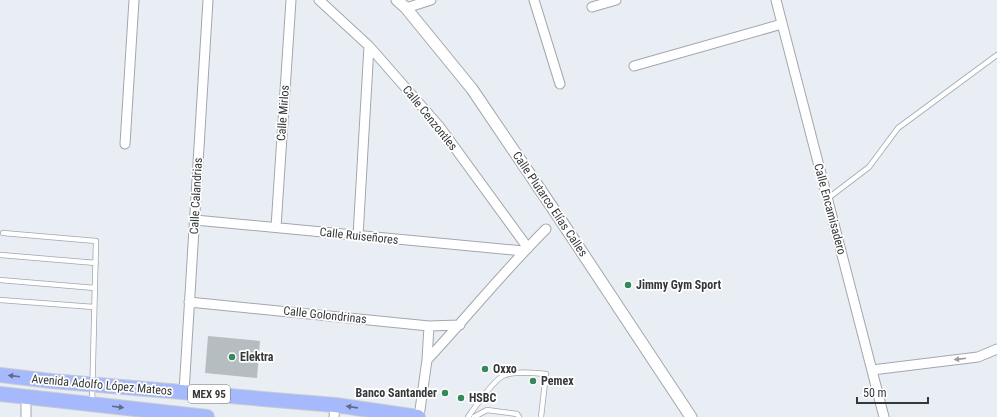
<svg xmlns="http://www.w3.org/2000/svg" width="997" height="417" viewBox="0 0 997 417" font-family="'Roboto Condensed',sans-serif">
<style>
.building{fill:#b6bdc1}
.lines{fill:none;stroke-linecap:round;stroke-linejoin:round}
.service-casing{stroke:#a2a7ad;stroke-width:6}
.minor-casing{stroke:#a2a7ad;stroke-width:11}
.tertiary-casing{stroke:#a2a7ad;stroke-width:13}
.primary-casing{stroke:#cacbcc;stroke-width:16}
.service{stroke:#fff;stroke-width:4.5}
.minor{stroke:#fff;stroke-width:9}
.tertiary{stroke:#fff;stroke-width:11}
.primary{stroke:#a6b9fd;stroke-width:14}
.oneway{fill:#9a9b9c}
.oneway2{fill:#626b87}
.poi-dot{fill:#37895b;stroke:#fff;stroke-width:1.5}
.labels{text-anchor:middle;stroke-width:3.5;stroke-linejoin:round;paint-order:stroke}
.shield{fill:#fff;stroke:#727374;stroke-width:1}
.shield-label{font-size:11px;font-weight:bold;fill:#353739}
.street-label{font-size:12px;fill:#353739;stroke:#fff}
.poi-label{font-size:12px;font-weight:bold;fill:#353739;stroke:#fff;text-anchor:start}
</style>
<rect width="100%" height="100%" fill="#e9eef4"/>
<!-- building -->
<path class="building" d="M 208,336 L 260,341 L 257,378 L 205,373 Z"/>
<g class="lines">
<!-- service casing -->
<g class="service-casing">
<path id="service" d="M 827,199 L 869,167 L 898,128 L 997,55
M 3,233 L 96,241 L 92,403
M 1,255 L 96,263
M 0,280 L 95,288
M 0,300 L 94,307
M 468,417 C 475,407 495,378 505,375 C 518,371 533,373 546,374 L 541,417
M 474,417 L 487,410 L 517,414 L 519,417"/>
</g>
<!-- minor casing -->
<g class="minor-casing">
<path id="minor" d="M 319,0 L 369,46 L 439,126 L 528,248
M 534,0 L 560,84
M 776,0 L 884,417
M 592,7 L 616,0
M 406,8 L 431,0
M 634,66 L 782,24
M 125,144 L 134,0
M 195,220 L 524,251
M 276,227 L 291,0
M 358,236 L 369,46
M 189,302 L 429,326 L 460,325
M 427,360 C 467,317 504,271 546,229
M 872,370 L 978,357 L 997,349
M 184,392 L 208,0
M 26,417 L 26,396
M 334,417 L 335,405
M 419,417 L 427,360 L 429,326"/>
</g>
<!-- tertiary casing -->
<g class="tertiary-casing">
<path id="tertiary" d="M 397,0 L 406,8 L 472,89 L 558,216 L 691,417"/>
</g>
<!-- primary casing -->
<g class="primary-casing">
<path id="primary" d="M 0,375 L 51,381 L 335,405 L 418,417
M 0,394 L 207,417"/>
</g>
<!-- service -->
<use href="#service" class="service"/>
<!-- minor -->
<use href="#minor" class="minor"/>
<!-- tertiary -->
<use href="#tertiary" class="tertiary"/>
<!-- primary -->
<use href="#primary" class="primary"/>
</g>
<!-- one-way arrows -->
<defs><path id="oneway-solid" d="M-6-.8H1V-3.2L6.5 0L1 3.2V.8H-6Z"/></defs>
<use class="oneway" href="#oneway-solid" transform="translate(960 359) rotate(173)"/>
<g class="oneway2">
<use href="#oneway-solid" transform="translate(14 376) rotate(-173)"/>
<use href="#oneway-solid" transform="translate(118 407) rotate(7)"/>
<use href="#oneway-solid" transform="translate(352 407) rotate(-172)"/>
</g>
<!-- markers -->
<g class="poi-dot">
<circle cx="628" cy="285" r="4"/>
<circle cx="232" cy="357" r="4"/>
<circle cx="485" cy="369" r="4"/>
<circle cx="533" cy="381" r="4"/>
<circle cx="445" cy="393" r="4"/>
<circle cx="461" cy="398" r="4"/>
</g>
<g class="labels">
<!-- shield labels -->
<rect class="shield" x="188" y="385" width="42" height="18" rx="3"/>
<g class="shield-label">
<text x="209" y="398">MEX 95</text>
</g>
<!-- street labels -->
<g class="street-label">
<text transform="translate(283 113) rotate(-86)" y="4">Calle Mirlos</text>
<text transform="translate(430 118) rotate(51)" y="4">Calle Cenzontles</text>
<text transform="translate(196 196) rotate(-87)" y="4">Calle Calandrias</text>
<text transform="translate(550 204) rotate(56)" y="4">Calle Plutarco Elías Calles</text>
<text transform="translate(830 209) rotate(75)" y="4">Calle Encamisadero</text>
<text transform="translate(359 236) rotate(6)" y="4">Calle Ruiseñores</text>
<text transform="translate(325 315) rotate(6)" y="4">Calle Golondrinas</text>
<text transform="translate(102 385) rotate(5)" y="4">Avenida Adolfo López Mateos</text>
</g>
<!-- poi labels -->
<g class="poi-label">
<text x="636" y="289">Jimmy Gym Sport</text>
<text x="240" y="361">Elektra</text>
<text x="493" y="373">Oxxo</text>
<text x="541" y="385">Pemex</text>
<text x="437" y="397" text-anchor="end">Banco Santander</text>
<text x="469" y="402">HSBC</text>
</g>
</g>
<!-- scale -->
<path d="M857 397v6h71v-6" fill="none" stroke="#353739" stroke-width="2"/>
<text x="863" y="397" font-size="12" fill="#353739" stroke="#ffffff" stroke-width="3" paint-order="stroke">50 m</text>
</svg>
